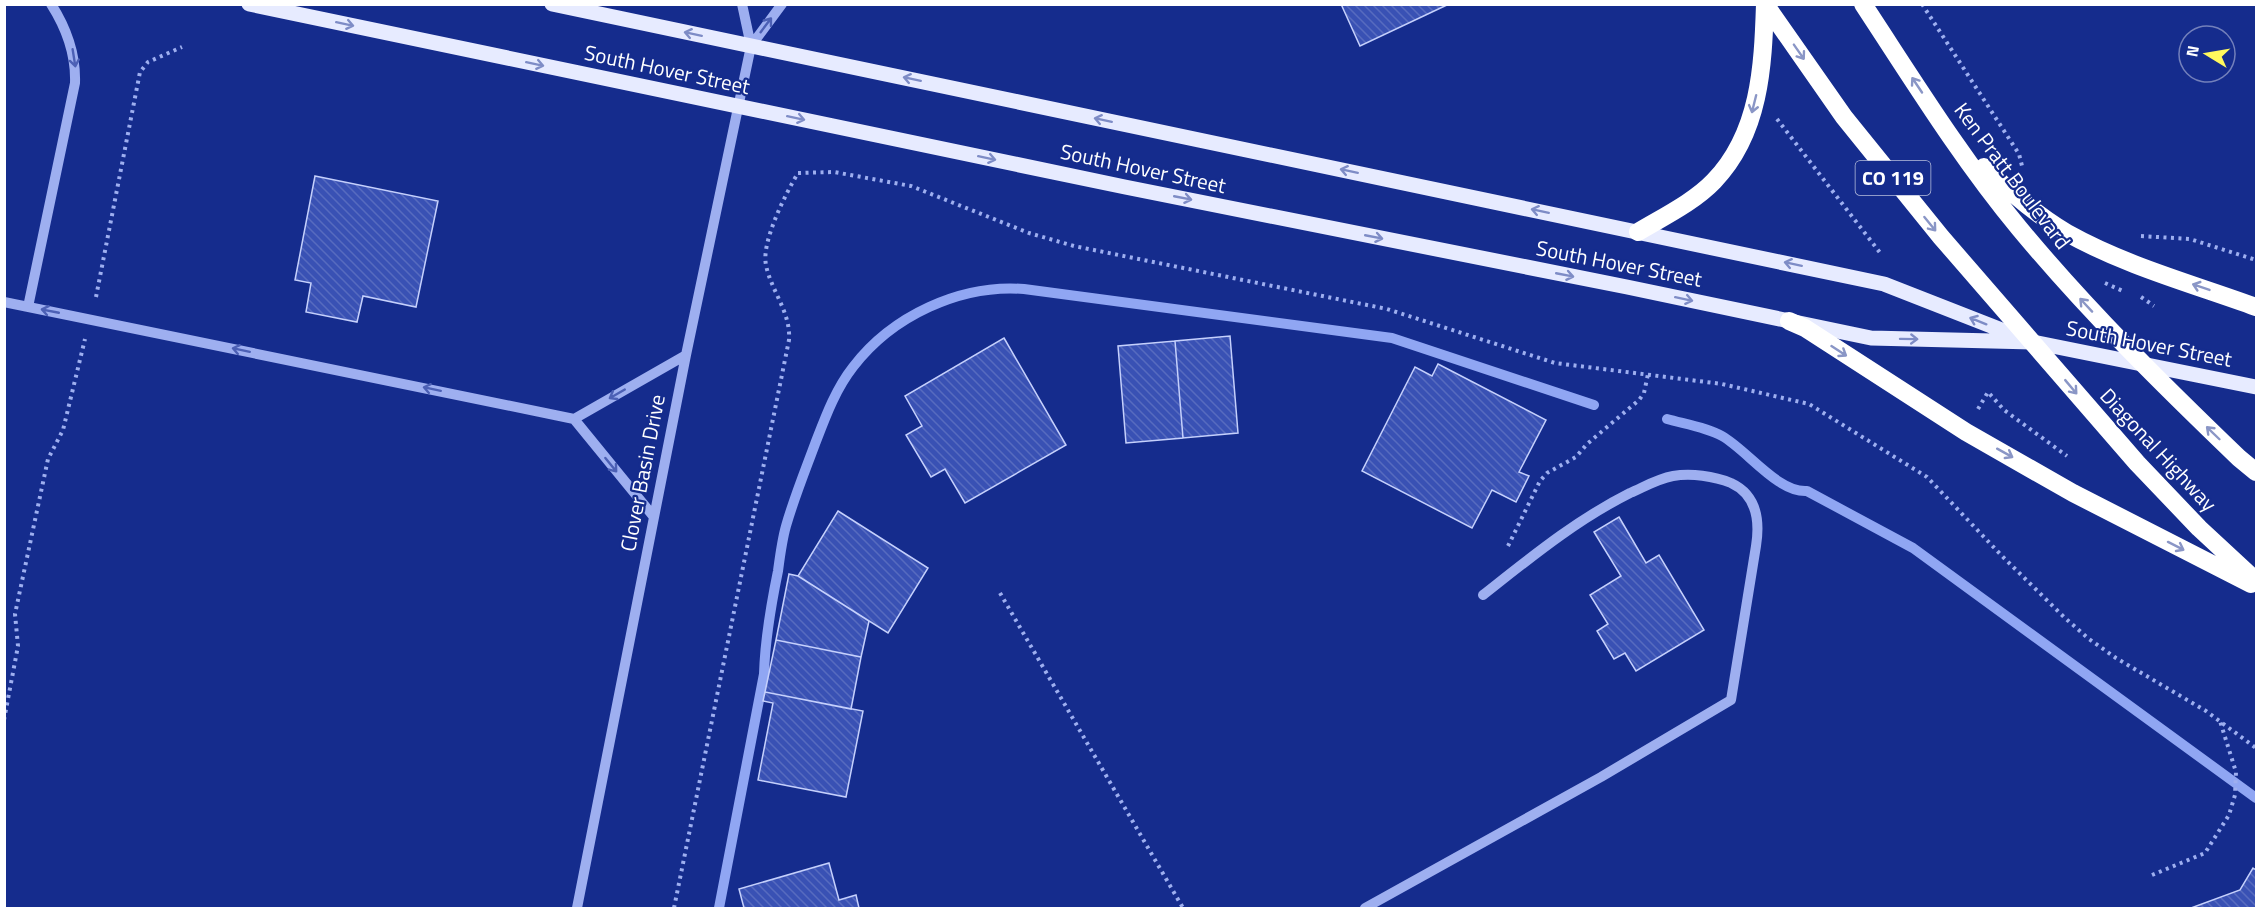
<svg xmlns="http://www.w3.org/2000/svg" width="2261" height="913" viewBox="0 0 2261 913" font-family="'Titillium Web',sans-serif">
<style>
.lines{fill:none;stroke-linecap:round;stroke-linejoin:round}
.stream{stroke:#90a6f3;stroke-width:10}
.building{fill:url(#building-back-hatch);stroke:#c5d0fc;stroke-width:1.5}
.path{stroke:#9eaff0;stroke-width:4;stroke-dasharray:3 4.5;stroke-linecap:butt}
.minor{stroke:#9eaff0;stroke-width:10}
.major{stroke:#e7ebff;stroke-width:15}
.highway{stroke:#fff;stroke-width:18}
.oneway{stroke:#7e8cc6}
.oneway2{stroke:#4c60b5}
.oneway3{stroke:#8a96c6}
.labels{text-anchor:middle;stroke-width:4.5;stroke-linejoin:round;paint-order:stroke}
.shield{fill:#152c8d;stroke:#b9c0dd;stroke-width:1.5}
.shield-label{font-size:20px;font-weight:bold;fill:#fff}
.street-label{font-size:21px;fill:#fff;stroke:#152c8d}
</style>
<defs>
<pattern id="building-back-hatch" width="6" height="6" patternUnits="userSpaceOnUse" patternTransform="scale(1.5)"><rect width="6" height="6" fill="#3951b4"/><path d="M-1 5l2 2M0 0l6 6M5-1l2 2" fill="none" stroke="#576bbf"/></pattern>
</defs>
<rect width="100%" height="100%" fill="#152c8d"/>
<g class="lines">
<!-- stream -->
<path class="stream" d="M 1667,419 C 1685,424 1706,427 1722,436 C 1747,450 1778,493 1807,491 L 1913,548 L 2256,798
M 719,908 L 764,674 C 765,639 771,605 778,571 C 780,556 782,540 786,526 C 794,498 805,471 815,444 C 825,418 835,390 853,367 C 892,316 960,284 1024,289 L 1392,338 L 1594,405"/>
</g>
<!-- building -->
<path class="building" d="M 1341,4 L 1449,4 L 1360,46 Z
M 315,176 L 438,201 L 416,307 L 363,296 L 357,322 L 306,312 L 311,283 L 295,280 Z
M 1230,336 L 1238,433 L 1183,438 L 1175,341 Z
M 1004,338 L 1066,445 L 965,503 L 945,469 L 931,477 L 906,435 L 922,426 L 905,396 Z
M 1175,341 L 1183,438 L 1126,443 L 1118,346 Z
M 1438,364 L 1546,420 L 1519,472 L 1529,476 L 1516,502 L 1492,490 L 1472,528 L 1362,471 L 1415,367 L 1432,376 Z
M 838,511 L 928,568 L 888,633 L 798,576 Z
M 1619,517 L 1646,563 L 1659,555 L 1704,630 L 1636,671 L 1625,653 L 1614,659 L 1597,631 L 1608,624 L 1590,595 L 1621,576 L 1594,532 Z
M 789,574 L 798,576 L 869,621 L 861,657 L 776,640 Z
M 776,640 L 861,657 L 851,709 L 765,692 Z
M 765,692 L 863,711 L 846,797 L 758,780 L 773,703 L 763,701 Z
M 829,863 L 839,900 L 856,895 L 859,908 L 744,908 L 739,889 Z
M 2253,868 L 2256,870 L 2256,908 L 2191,908 L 2240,890 Z"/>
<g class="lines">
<!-- path -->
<path class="path" d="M 1922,4 L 2019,154 L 2022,166
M 1777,119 L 1881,254
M 2141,236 L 2190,239 L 2256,260
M 2105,283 L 2125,292
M 96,297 L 140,72 L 148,62 L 182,47
M 2141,297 L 2154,306
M 1978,409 L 1988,392 L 2004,410 L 2067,456
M 1508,546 L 1540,481 L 1547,473 L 1576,457 L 1587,444 L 1639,400 L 1644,393 L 1648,374
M 1000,593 L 1183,908
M 4,720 L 18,646 L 15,614 L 48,459 L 63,430 L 85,339
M 2152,875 L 2205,853 L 2229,815 L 2235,795 L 2236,772 L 2220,721
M 674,908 L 789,340 C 791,312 771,291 766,265 C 761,242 786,193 798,173 L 834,172 L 911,186 L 1029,233 L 1074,246 L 1387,309 L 1555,363 L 1722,384 L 1809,404 L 1927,477 L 2002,556 L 2065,618 L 2089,639 L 2116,658 L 2206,711 L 2256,748"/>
<!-- minor -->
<path class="minor" d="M 751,46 L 782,4
M 4,302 L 574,419 L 686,355
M 28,307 L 75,83 C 76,54 67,29 51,4
M 574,419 L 654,517
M 577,908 L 686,355 L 751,46 L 742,4
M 1365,908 L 1601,777 L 1731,700 L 1756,546 C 1760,521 1757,495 1731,483 C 1714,476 1691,473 1673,476 C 1657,479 1644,487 1630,493 C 1576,520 1530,558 1483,595"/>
<!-- major -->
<path class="major" d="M 249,4 L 1125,187 L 1627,287 L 1871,338 L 2033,342 L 2256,387
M 552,4 L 1884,284 L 2022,338"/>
<!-- highway -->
<path class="highway" d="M 1765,4 L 1844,117 L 1941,237 L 2137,463 L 2199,528 L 2256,581
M 1863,4 C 1913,80 1961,158 2019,228 C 2087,310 2162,384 2239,458 L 2256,472
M 1984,167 C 2009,191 2036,215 2067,233 C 2126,266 2193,284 2256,307
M 1638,232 C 1663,217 1694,202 1714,181 C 1760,133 1763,67 1765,4
M 1789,321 L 1805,328 L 1966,432 L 2073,493 L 2251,584"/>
</g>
<!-- one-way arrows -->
<defs><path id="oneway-shaft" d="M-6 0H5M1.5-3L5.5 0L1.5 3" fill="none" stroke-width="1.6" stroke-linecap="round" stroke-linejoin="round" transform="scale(1.5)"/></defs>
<g class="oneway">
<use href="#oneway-shaft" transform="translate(345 24) rotate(12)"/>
<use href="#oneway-shaft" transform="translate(693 34) rotate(-168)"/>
<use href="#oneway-shaft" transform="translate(535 64) rotate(12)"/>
<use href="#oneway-shaft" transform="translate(912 79) rotate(-168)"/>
<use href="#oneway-shaft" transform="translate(796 118) rotate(12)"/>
<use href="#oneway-shaft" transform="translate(1103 120) rotate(-168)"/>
<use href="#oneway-shaft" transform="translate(987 158) rotate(12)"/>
<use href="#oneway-shaft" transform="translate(1349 171) rotate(-168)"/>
<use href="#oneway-shaft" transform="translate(1183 198) rotate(11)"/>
<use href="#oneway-shaft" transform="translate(1540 211) rotate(-168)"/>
<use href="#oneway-shaft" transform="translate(1374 237) rotate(11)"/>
<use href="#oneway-shaft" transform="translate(1793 264) rotate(-168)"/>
<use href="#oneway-shaft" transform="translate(1565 275) rotate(11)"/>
<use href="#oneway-shaft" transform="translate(1684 299) rotate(12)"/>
<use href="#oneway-shaft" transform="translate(1978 321) rotate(-158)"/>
<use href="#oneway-shaft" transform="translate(1909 339) rotate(1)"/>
</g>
<g class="oneway2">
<use href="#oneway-shaft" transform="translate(766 25) rotate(-53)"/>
<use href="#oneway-shaft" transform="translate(74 58) rotate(81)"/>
<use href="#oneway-shaft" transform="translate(50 311) rotate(-169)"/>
<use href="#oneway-shaft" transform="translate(241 350) rotate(-168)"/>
<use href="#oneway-shaft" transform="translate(432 389) rotate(-168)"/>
<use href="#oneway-shaft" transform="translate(617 394) rotate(150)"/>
<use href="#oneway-shaft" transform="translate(611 465) rotate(51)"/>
</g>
<g class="oneway3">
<use href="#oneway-shaft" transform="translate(1799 52) rotate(55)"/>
<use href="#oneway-shaft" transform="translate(1917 85) rotate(-124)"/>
<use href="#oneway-shaft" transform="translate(1754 104) rotate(104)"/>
<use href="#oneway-shaft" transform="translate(1930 224) rotate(51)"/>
<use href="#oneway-shaft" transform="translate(2201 287) rotate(-161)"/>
<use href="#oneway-shaft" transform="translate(2086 305) rotate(-133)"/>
<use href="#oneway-shaft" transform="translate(1839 351) rotate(33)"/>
<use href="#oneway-shaft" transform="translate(2071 387) rotate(50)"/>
<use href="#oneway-shaft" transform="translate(2213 433) rotate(-136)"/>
<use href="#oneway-shaft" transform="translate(2005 453) rotate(29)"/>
<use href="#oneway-shaft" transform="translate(2176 546) rotate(27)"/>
</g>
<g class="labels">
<!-- shield labels -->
<rect class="shield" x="1855.5" y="161" width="75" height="34" rx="4.5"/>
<g class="shield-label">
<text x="1893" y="185">CO 119</text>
</g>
<!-- street labels -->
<g class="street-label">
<text transform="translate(667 70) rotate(12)" y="7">South Hover Street</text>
<text transform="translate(1143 169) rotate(12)" y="7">South Hover Street</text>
<text transform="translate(2012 176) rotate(53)" y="7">Ken Pratt Boulevard</text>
<text transform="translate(1619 264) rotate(11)" y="7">South Hover Street</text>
<text transform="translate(2149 344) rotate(11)" y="7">South Hover Street</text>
<text transform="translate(2158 450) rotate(47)" y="7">Diagonal Highway</text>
<text transform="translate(643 473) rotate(-79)" y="7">Clover Basin Drive</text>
</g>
</g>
<!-- border -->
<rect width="2261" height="913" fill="none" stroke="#ffffff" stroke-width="12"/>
<!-- north arrow -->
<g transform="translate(2207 54) rotate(281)"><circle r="28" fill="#152c8d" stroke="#7380bb" stroke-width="1.5"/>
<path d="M0-4.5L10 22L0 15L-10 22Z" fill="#fff85d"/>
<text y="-9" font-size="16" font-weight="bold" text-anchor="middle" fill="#ffffff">N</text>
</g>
</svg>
